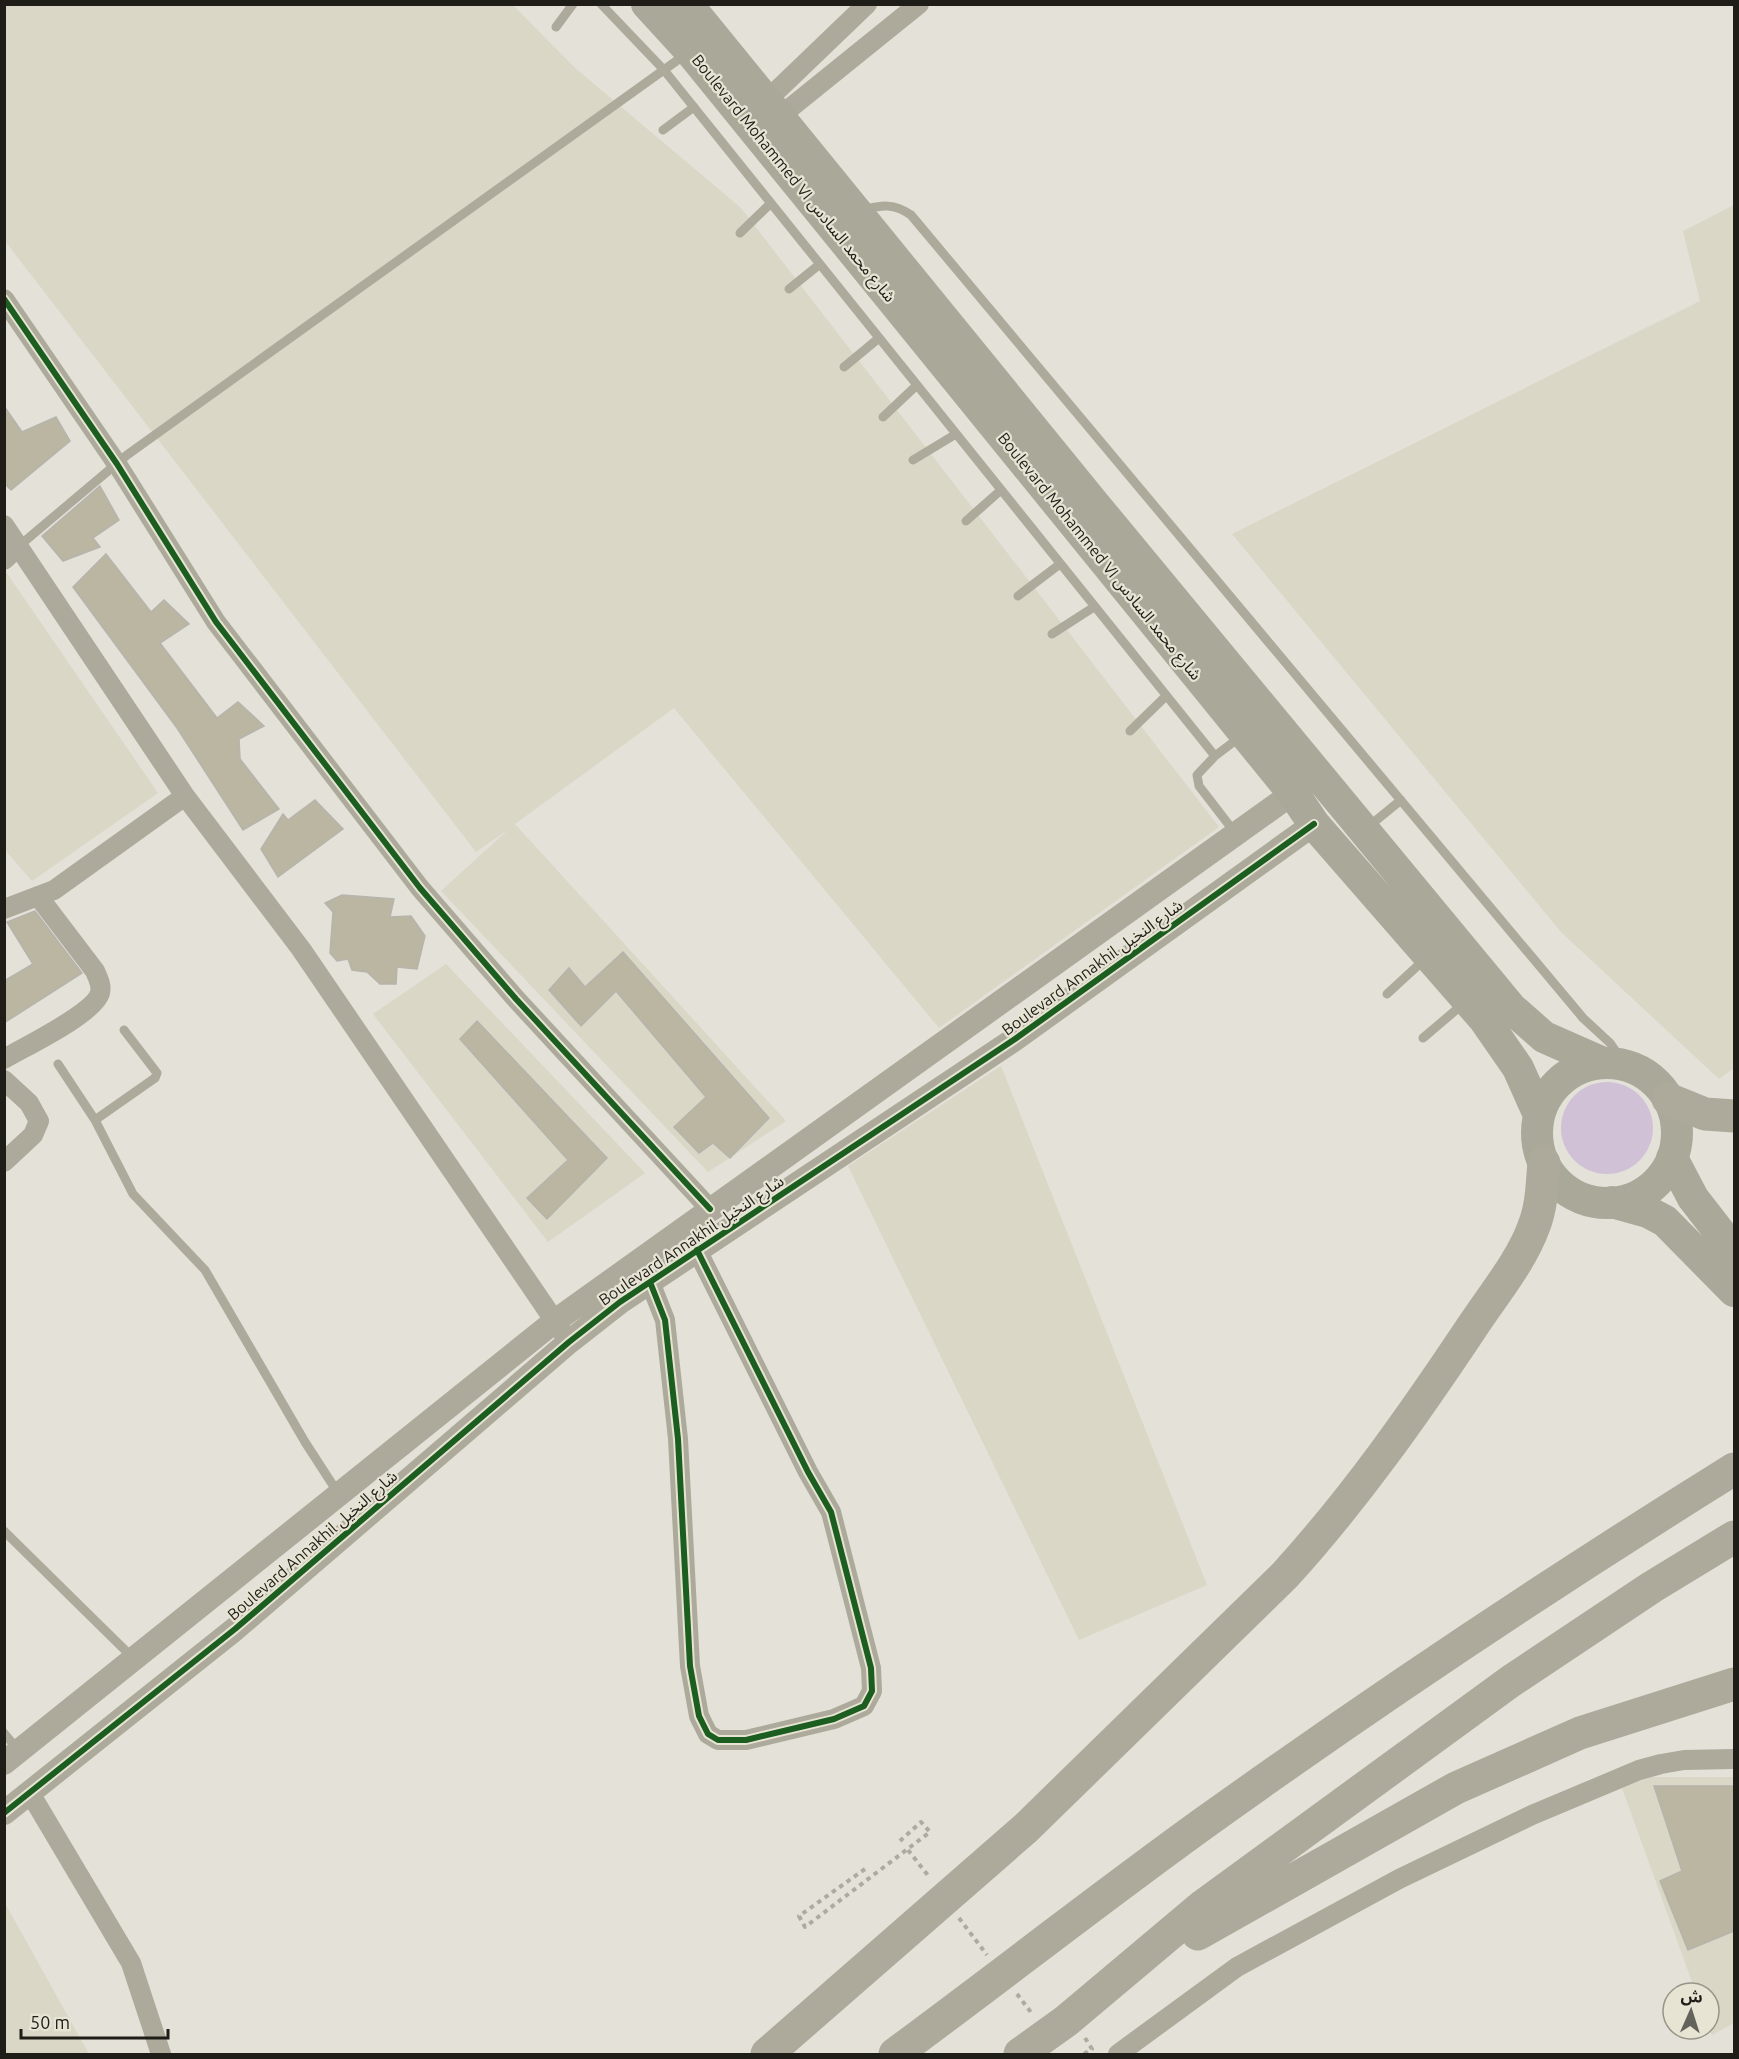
<svg xmlns="http://www.w3.org/2000/svg" width="1739" height="2059" viewBox="0 0 1739 2059" font-family="Ubuntu,'Noto Sans Arabic',sans-serif">
<style>
.built{fill:#dad7c7}
.green{fill:#d0c1d6}
.building{fill:#bab6a1;stroke:#b5b4ad;stroke-width:1.5}
.lines{fill:none;stroke-linecap:round;stroke-linejoin:round}
.path{stroke:#adaa9e;stroke-width:4;stroke-dasharray:4.5 4.5;stroke-linecap:butt}
.service{stroke:#adaa9b;stroke-width:9}
.minor{stroke:#adaa9b;stroke-width:20}
.tertiary{stroke:#adaa9b;stroke-width:24}
.trunk{stroke:#aaa898;stroke-width:32}
.motorway{stroke:#adaa9c;stroke-width:33}
.cycleway-casing{stroke:#e7e4d4;stroke-width:10}
.cycleway{stroke:#1b5e20;stroke-width:6}
.labels{text-anchor:middle;stroke-width:4.5;stroke-linejoin:round;paint-order:stroke}
.street-label{font-size:16px;fill:#1e1d17;stroke:#e7e4d4}
</style>
<rect width="100%" height="100%" fill="#e3e1d8"/>
<!-- built -->
<path class="built" d="M 5,5 L 513,5 L 574,67 L 741,208 L 1219,827 L 939,1028 L 674,708 L 515,824 L 786,1121 L 708,1172 L 441,891 L 509,829 L 476,852 L 5,241 Z
M 1734,205 L 1734,1068 L 1719,1079 L 1561,932 L 1232,534 L 1700,301 L 1683,231 Z
M 4,569 L 158,793 L 32,881 L 5,850 Z
M 446,964 L 645,1173 L 548,1242 L 373,1014 Z
M 1001,1066 L 1207,1585 L 1079,1640 L 848,1166 Z
M 1618,1777 L 1734,1777 L 1734,2023 L 1712,2035 L 1709,2028 L 1709,1993 L 1696,1993 Z
M 4,1903 L 5,1903 L 89,2054 L 5,2054 Z"/>
<!-- green -->
<path class="green" d="M1561 1128a46 46 0 1 1 92 0a46 46 0 1 1-92 0Z"/>
<!-- building -->
<path class="building" d="M 4,406 L 22,432 L 56,417 L 70,441 L 11,490 L 4,483 Z
M 100,486 L 119,520 L 93,538 L 100,547 L 63,561 L 42,536 Z
M 106,554 L 151,612 L 164,600 L 189,624 L 160,643 L 217,718 L 238,702 L 264,726 L 239,739 L 240,759 L 279,809 L 243,830 L 177,728 L 73,587 Z
M 315,800 L 343,829 L 278,877 L 261,849 L 283,814 L 288,820 Z
M 342,895 L 394,899 L 390,917 L 411,916 L 425,936 L 417,969 L 397,967 L 396,984 L 380,984 L 367,972 L 352,970 L 348,959 L 337,961 L 330,953 L 333,912 L 325,903 Z
M 35,911 L 82,973 L 4,1023 L 4,981 L 33,964 L 7,922 Z
M 623,952 L 769,1118 L 730,1158 L 713,1143 L 699,1153 L 674,1127 L 706,1097 L 616,991 L 581,1026 L 549,990 L 569,968 L 585,987 Z
M 477,1021 L 607,1158 L 547,1219 L 527,1198 L 568,1160 L 460,1039 Z
M 1654,1786 L 1734,1786 L 1734,1931 L 1688,1950 L 1660,1881 L 1682,1871 Z"/>
<g class="lines">
<!-- path -->
<path class="path" d="M 908,1850 L 930,1878
M 865,1869 L 799,1916 L 805,1927 L 930,1832 L 921,1822 L 900,1841
M 959,1918 L 987,1955
M 1017,1994 L 1033,2015
M 1084,2054 L 1092,2049 L 1085,2038"/>
<!-- service -->
<path class="service" d="M 601,4 L 664,70 L 1215,756
M 556,27 L 573,4
M 663,130 L 694,107
M 862,210 C 882,205 894,203 911,215 L 1583,1018 L 1610,1043 L 1626,1066
M 740,233 L 771,203
M 789,289 L 820,264
M 844,367 L 879,338
M 883,417 L 917,385
M 913,460 L 956,434
M 966,521 L 1001,490
M 19,546 L 127,455 L 686,54
M 1018,596 L 1060,564
M 1052,634 L 1094,607
M 1130,731 L 1166,696
M 1368,827 L 1401,800
M 1236,834 L 1199,786 L 1197,775 L 1215,756 L 1240,737
M 1387,994 L 1425,959
M 1423,1038 L 1463,1004
M 58,1064 L 95,1120 L 133,1194 L 205,1270 L 305,1442 L 338,1493
M 95,1120 L 155,1078 L 157,1073 L 124,1030
M 4,1531 L 133,1658
M 4,1733 L 18,1750"/>
<!-- minor -->
<path class="minor" d="M 766,101 L 867,4
M 779,117 L 919,4
M 4,299 L 117,464 L 216,622 L 420,888 L 516,999 L 710,1209
M 4,525 L 185,796 L 301,949 L 569,1342
M 4,560 L 19,546
M 4,909 L 54,890 L 185,796
M 4,1059 C 24,1047 94,1014 100,993 C 102,985 98,978 95,971 L 38,896
M 4,1080 L 29,1103 L 39,1121 L 33,1135 L 4,1162
M 650,1282 L 665,1320 L 678,1439 L 690,1666 L 699,1716 L 708,1734 L 718,1740 L 746,1740 L 834,1719 L 864,1706 L 872,1691 L 871,1668 L 831,1512 L 808,1472 L 697,1250
M 30,1793 L 131,1963 L 161,2054
M 1118,2054 L 1237,1967 L 1399,1879 L 1532,1815 L 1639,1770 L 1661,1764 L 1684,1760 L 1734,1759"/>
<!-- tertiary -->
<path class="tertiary" d="M 4,1763 L 555,1321 L 1293,793
M 4,1813 L 235,1629 L 569,1342 L 620,1302 L 1015,1039 L 1314,824"/>
<!-- trunk -->
<path class="trunk" d="M 647,4 L 690,51 L 1293,793 L 1314,824 L 1484,1019 L 1518,1068 L 1539,1115
M 687,4 L 1095,505 L 1511,1008 L 1544,1037 L 1603,1063
M1537 1133a70 70 0 1 1 140 0a70 70 0 1 1-140 0Z
M 1672,1158 L 1693,1198 L 1734,1251
M 1612,1202 L 1648,1212 L 1665,1221 L 1734,1291"/>
<!-- motorway -->
<path class="motorway" d="M 1668,1099 L 1705,1114 L 1734,1116
M 1198,1934 L 1456,1788 L 1580,1733 L 1734,1684
M 767,2054 L 1026,1828 L 1285,1575 C 1355,1498 1414,1414 1472,1327 C 1493,1295 1521,1262 1534,1226 C 1542,1206 1542,1184 1544,1163
M 895,2054 C 998,1978 1100,1898 1204,1823 C 1377,1699 1554,1581 1734,1469
M 1020,2054 L 1066,2021 L 1204,1905 L 1511,1681 L 1652,1587 L 1734,1537"/>
<!-- cycleway casing -->
<g class="cycleway-casing">
<path id="cycleway" d="M 4,299 L 117,464 L 216,622 L 420,888 L 516,999 L 710,1209
M 650,1282 L 665,1320 L 678,1439 L 690,1666 L 699,1716 L 708,1734 L 718,1740 L 746,1740 L 834,1719 L 864,1706 L 872,1691 L 871,1668 L 831,1512 L 808,1472 L 697,1250
M 4,1813 L 235,1629 L 569,1342 L 620,1302 L 1015,1039 L 1314,824"/>
</g>
<!-- cycleway -->
<use href="#cycleway" class="cycleway"/>
</g>
<g class="labels">
<!-- street labels -->
<g class="street-label">
<text transform="translate(794 178) rotate(51)" y="6">Boulevard Mohammed VI شارع محمد السادس</text>
<text transform="translate(1100 556) rotate(51)" y="6">Boulevard Mohammed VI شارع محمد السادس</text>
<text transform="translate(1092 967) rotate(-36)" y="6">Boulevard Annakhil شارع النخيل</text>
<text transform="translate(691 1240) rotate(-34)" y="6">Boulevard Annakhil شارع النخيل</text>
<text transform="translate(312 1545) rotate(-41)" y="6">Boulevard Annakhil شارع النخيل</text>
</g>
</g>
<!-- border -->
<rect width="1739" height="2059" fill="none" stroke="#1e1d17" stroke-width="12"/>
<!-- north arrow -->
<g transform="translate(1691 2011) rotate(3)"><circle r="28" fill="#e7e4d4" stroke="#979488" stroke-width="1.5"/>
<path d="M0-4.5L10 22L0 15L-10 22Z" fill="#63625b"/>
<text y="-9" font-size="16" font-weight="bold" text-anchor="middle" fill="#1e1d17">ش</text>
</g>
<!-- scale -->
<path d="M21 2029v9h147v-9" fill="none" stroke="#1e1d17" stroke-width="3"/>
<text x="30" y="2029" font-size="18" fill="#1e1d17" stroke="#e7e4d4" stroke-width="4.5" paint-order="stroke">50 m</text>
</svg>
